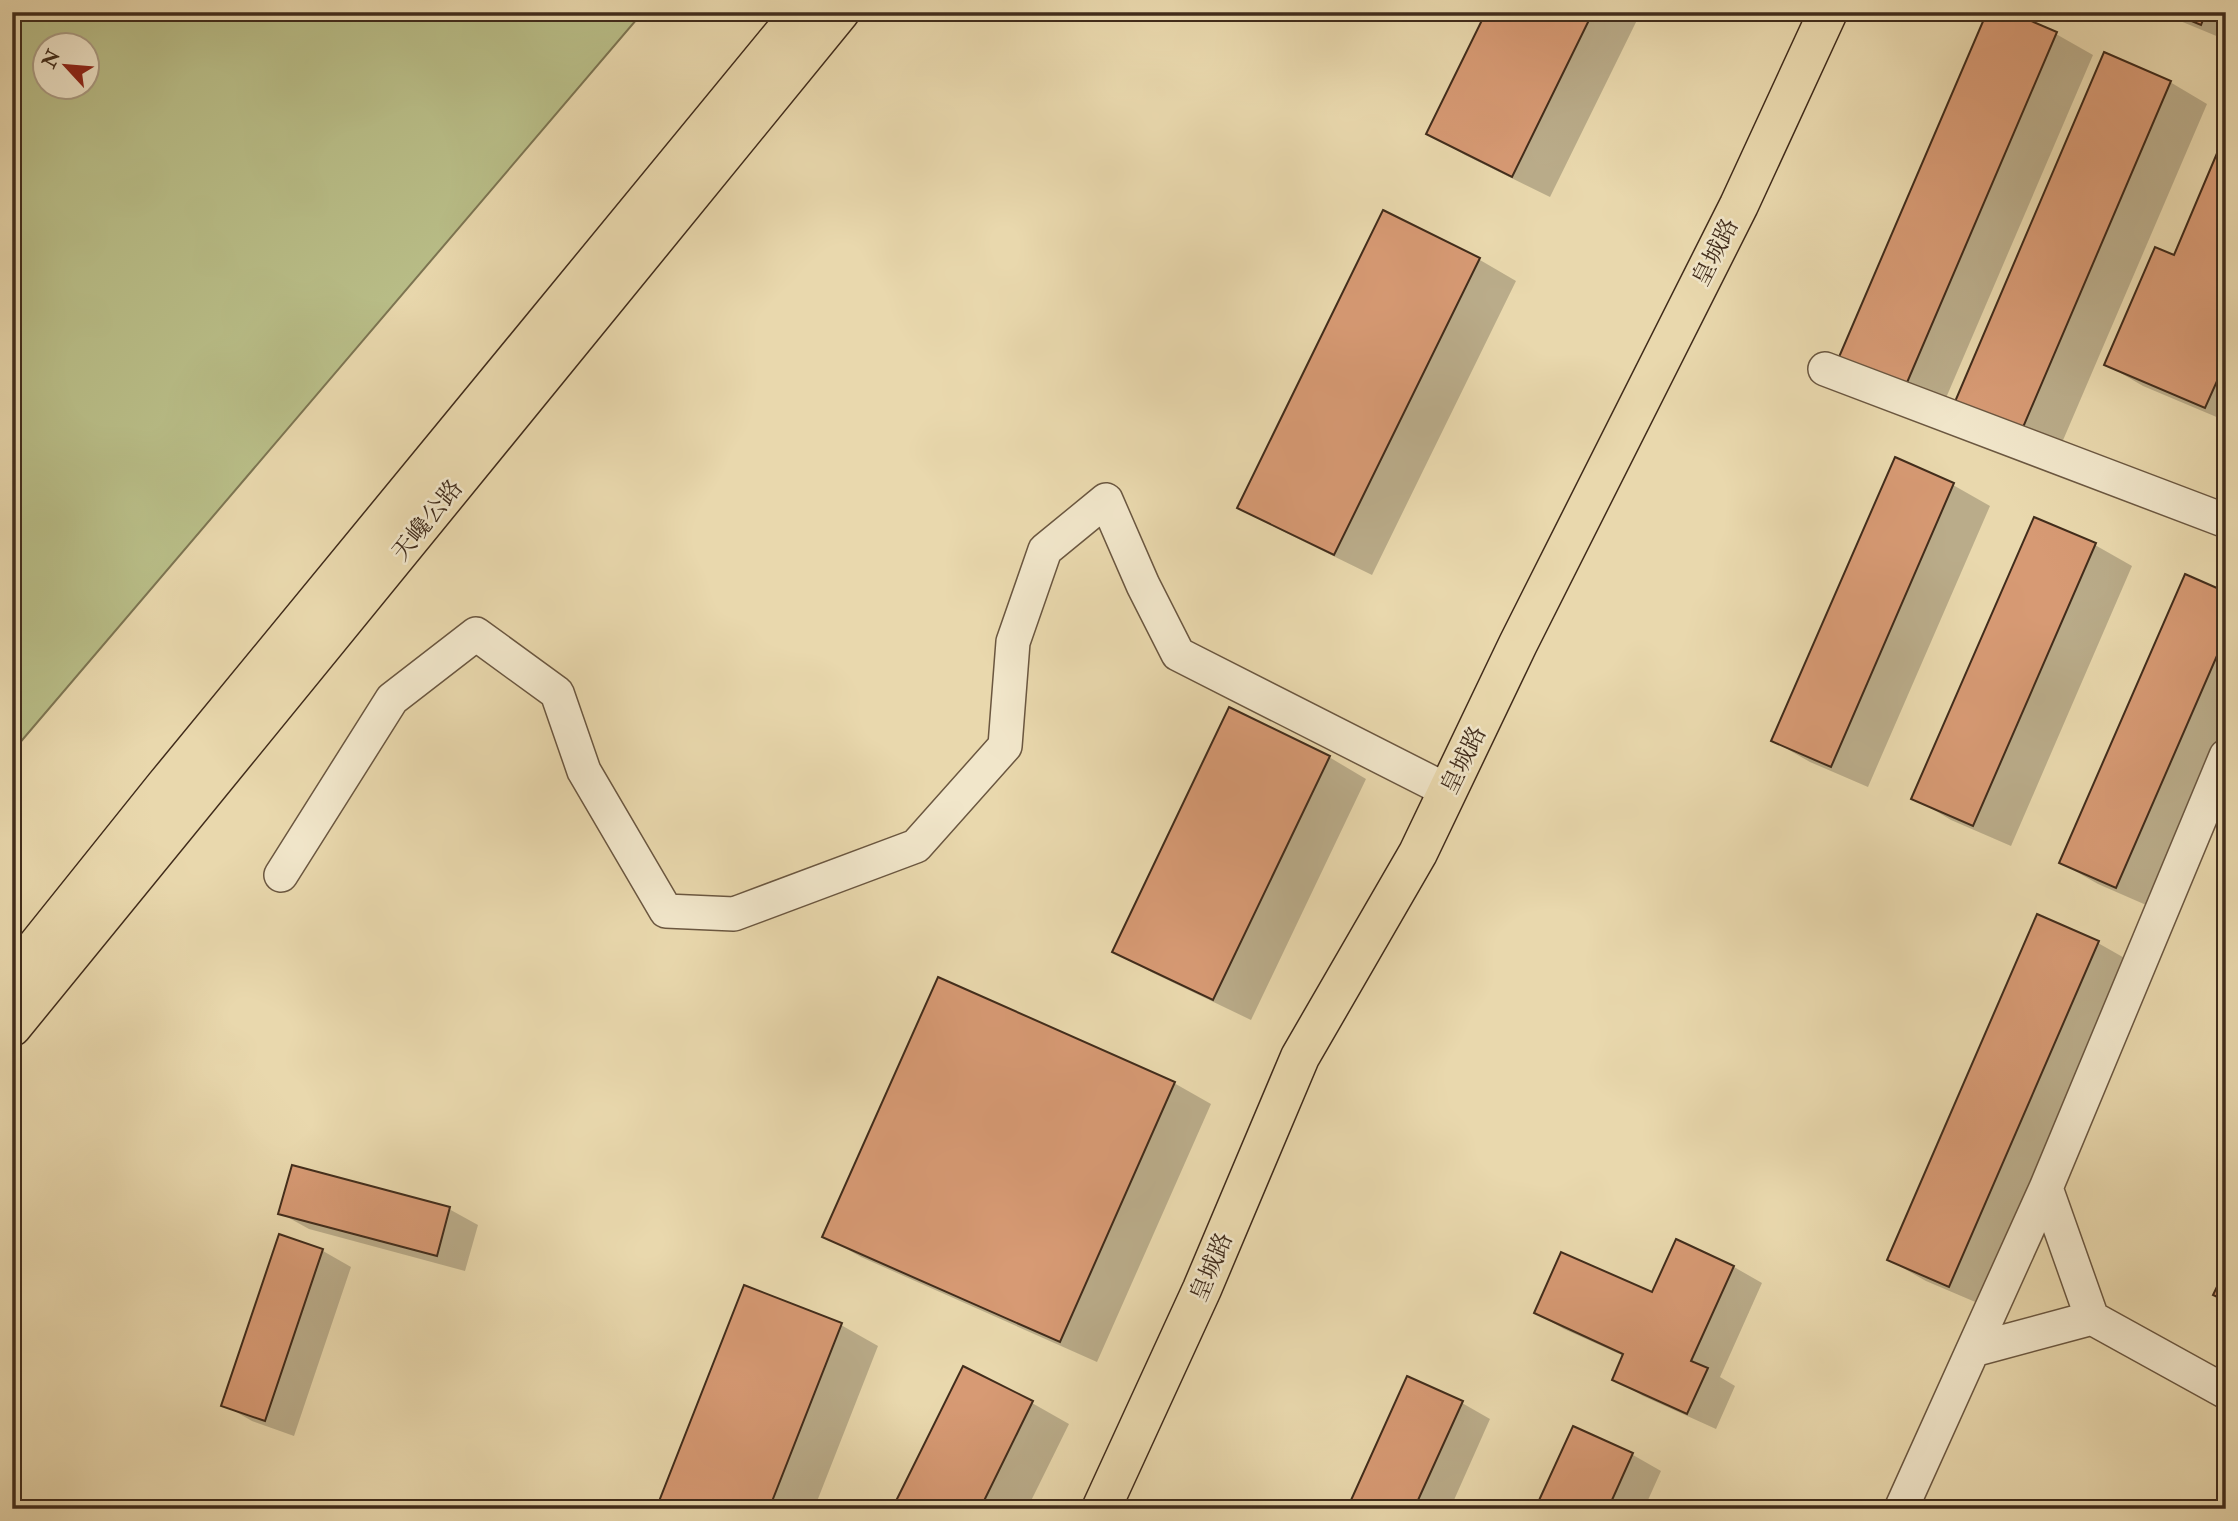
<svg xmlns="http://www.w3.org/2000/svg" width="2238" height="1521" viewBox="0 0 2238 1521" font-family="'IM FELL Double Pica','Noto Serif SC',serif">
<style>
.green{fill:#b9be88;stroke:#7d7552;stroke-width:2;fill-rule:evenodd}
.shadow{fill:#0003}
.building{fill:#d79a74;stroke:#412c1b;stroke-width:2}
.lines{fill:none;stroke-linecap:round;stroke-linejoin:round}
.street-casing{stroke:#6b5740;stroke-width:36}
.primary-casing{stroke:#412c1b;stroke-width:41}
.highway-casing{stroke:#412c1b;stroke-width:41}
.street{stroke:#f1e6ca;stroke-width:33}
.primary{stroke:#e9d8ad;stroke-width:38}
.highway{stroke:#e9d8ad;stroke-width:38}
.labels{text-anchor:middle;stroke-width:5;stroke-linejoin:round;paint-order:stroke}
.street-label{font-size:24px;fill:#412c1b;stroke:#f1e6ca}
</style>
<rect width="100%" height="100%" fill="#e9d8ad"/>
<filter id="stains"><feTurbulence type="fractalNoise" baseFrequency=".00286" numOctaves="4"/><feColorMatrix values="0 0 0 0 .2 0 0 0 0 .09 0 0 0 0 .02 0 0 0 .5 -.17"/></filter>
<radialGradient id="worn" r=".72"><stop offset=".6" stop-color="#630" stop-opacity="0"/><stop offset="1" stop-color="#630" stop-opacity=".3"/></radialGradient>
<!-- green -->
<path class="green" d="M 12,12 L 643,12 L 12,752 ZM 46,46 L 88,46 L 88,88 L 46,88 Z"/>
<!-- shadow -->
<path class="shadow" d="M 1488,12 L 1641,12 L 1550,197 L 1465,155 L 1428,133 Z
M 2164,12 L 2226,12 L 2226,40 L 2173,18 Z
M 2056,34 L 2093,55 L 1943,405 L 1842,356 Z
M 2170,82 L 2207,104 L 2058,452 L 1956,403 Z
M 2226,137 L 2226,421 L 2143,386 L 2107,365 L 2174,257 Z
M 1384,212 L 1480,260 L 1516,281 L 1372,575 L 1276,528 L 1239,507 Z
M 1953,485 L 1990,506 L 1868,787 L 1810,762 L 1773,741 Z
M 2095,545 L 2132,566 L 2011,846 L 1951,820 L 1914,798 Z
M 2226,594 L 2226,741 L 2153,908 L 2098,884 L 2061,863 Z
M 1329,757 L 1366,779 L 1251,1020 L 1151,972 L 1114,951 Z
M 2038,917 L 2098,943 L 2135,964 L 1987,1307 L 1926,1281 L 1889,1260 Z
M 1174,1083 L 1211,1104 L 1097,1362 L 861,1257 L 824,1236 Z
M 449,1209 L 478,1225 L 465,1271 L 309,1229 L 280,1213 Z
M 280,1237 L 323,1251 L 351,1267 L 294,1436 L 252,1421 L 224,1405 Z
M 1676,1241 L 1734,1267 L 1762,1283 L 1720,1377 L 1735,1386 L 1716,1429 L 1643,1396 L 1614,1379 L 1624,1356 L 1564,1329 L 1536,1313 L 1652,1295 Z
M 841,1325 L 878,1346 L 814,1509 L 658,1509 Z
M 1408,1378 L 1462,1403 L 1490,1419 L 1450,1509 L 1348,1509 Z
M 1032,1403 L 1069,1424 L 1027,1509 L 894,1509 Z
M 1573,1428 L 1633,1455 L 1661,1471 L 1644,1509 L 1537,1509 Z"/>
<!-- building -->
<path class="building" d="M 1486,12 L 1593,12 L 1512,177 L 1426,134 Z
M 1987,12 L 2010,12 L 2057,32 L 1906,385 L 1839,357 Z
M 2170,12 L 2206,12 L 2201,25 Z
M 2104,52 L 2171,81 L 2021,432 L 1954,404 Z
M 2226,132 L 2226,361 L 2205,408 L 2104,365 L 2155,247 L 2174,255 Z
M 1383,210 L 1480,258 L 1334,555 L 1237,508 Z
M 1895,457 L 1954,483 L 1831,767 L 1771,741 Z
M 2034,517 L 2096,543 L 1973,826 L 1911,799 Z
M 2185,574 L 2226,592 L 2226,635 L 2116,888 L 2059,863 Z
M 1229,707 L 1330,756 L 1213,1000 L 1112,952 Z
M 2037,914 L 2099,941 L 1949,1287 L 1887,1260 Z
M 938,977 L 1175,1082 L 1060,1342 L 822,1237 Z
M 292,1165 L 450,1207 L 437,1256 L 278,1214 Z
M 279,1234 L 323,1249 L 265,1421 L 221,1406 Z
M 1676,1239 L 1734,1266 L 1691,1361 L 1708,1368 L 1687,1414 L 1612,1380 L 1623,1354 L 1534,1313 L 1561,1252 L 1652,1292 Z
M 2226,1268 L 2226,1301 L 2213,1295 Z
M 744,1285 L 842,1323 L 769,1509 L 656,1509 Z
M 963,1366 L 1033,1401 L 980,1509 L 892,1509 Z
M 1407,1376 L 1463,1401 L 1414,1509 L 1347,1509 Z
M 1573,1426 L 1633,1453 L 1608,1509 L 1535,1509 Z"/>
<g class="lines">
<!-- street casing -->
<g class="street-casing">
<path id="street" d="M 1825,369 L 2226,521
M 281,875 L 392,699 L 476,634 L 557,693 L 584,771 L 666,911 L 734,914 L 916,846 L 1005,746 L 1013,642 L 1045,550 L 1106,500 L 1143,585 L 1178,654 L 1448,791
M 2046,1188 L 2092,1318 L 2226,1392
M 1973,1350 L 2092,1318
M 1901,1509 L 2046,1188 L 2226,756"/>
</g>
<!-- primary casing -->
<g class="primary-casing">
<path id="primary" d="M 1101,1509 L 1202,1289 L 1300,1057 L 1418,853 L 1518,644 L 1739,205 L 1828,12"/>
</g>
<!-- highway casing -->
<g class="highway-casing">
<path id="highway" d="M 12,977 L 165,786 L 801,12
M 12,1027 L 840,12"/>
</g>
<!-- street -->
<use href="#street" class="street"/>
<!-- primary -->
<use href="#primary" class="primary"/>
<!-- highway -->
<use href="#highway" class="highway"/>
</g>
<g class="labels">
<!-- street labels -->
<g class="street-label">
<text transform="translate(1715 252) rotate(-63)" y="8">皇城路</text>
<text transform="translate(427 520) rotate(-51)" y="8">天巉公路</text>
<text transform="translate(1463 760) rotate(-64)" y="8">皇城路</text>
<text transform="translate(1211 1267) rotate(-67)" y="8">皇城路</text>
</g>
</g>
<!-- margin -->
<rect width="2238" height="1521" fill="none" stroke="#e9d8ad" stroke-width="42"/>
<rect x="14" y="14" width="2210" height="1493" fill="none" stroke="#412c1b" stroke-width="3.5"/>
<rect x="21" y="21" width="2196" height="1479" fill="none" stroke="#412c1b" stroke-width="2"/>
<!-- north arrow -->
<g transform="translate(66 66) rotate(296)"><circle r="33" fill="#f1e6ca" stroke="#ab9c84" stroke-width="2"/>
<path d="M0-5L12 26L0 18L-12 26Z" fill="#8f2418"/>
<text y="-10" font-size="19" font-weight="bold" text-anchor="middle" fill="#412c1b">N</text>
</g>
<rect width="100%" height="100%" filter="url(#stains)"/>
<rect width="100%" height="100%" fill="url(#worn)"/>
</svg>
